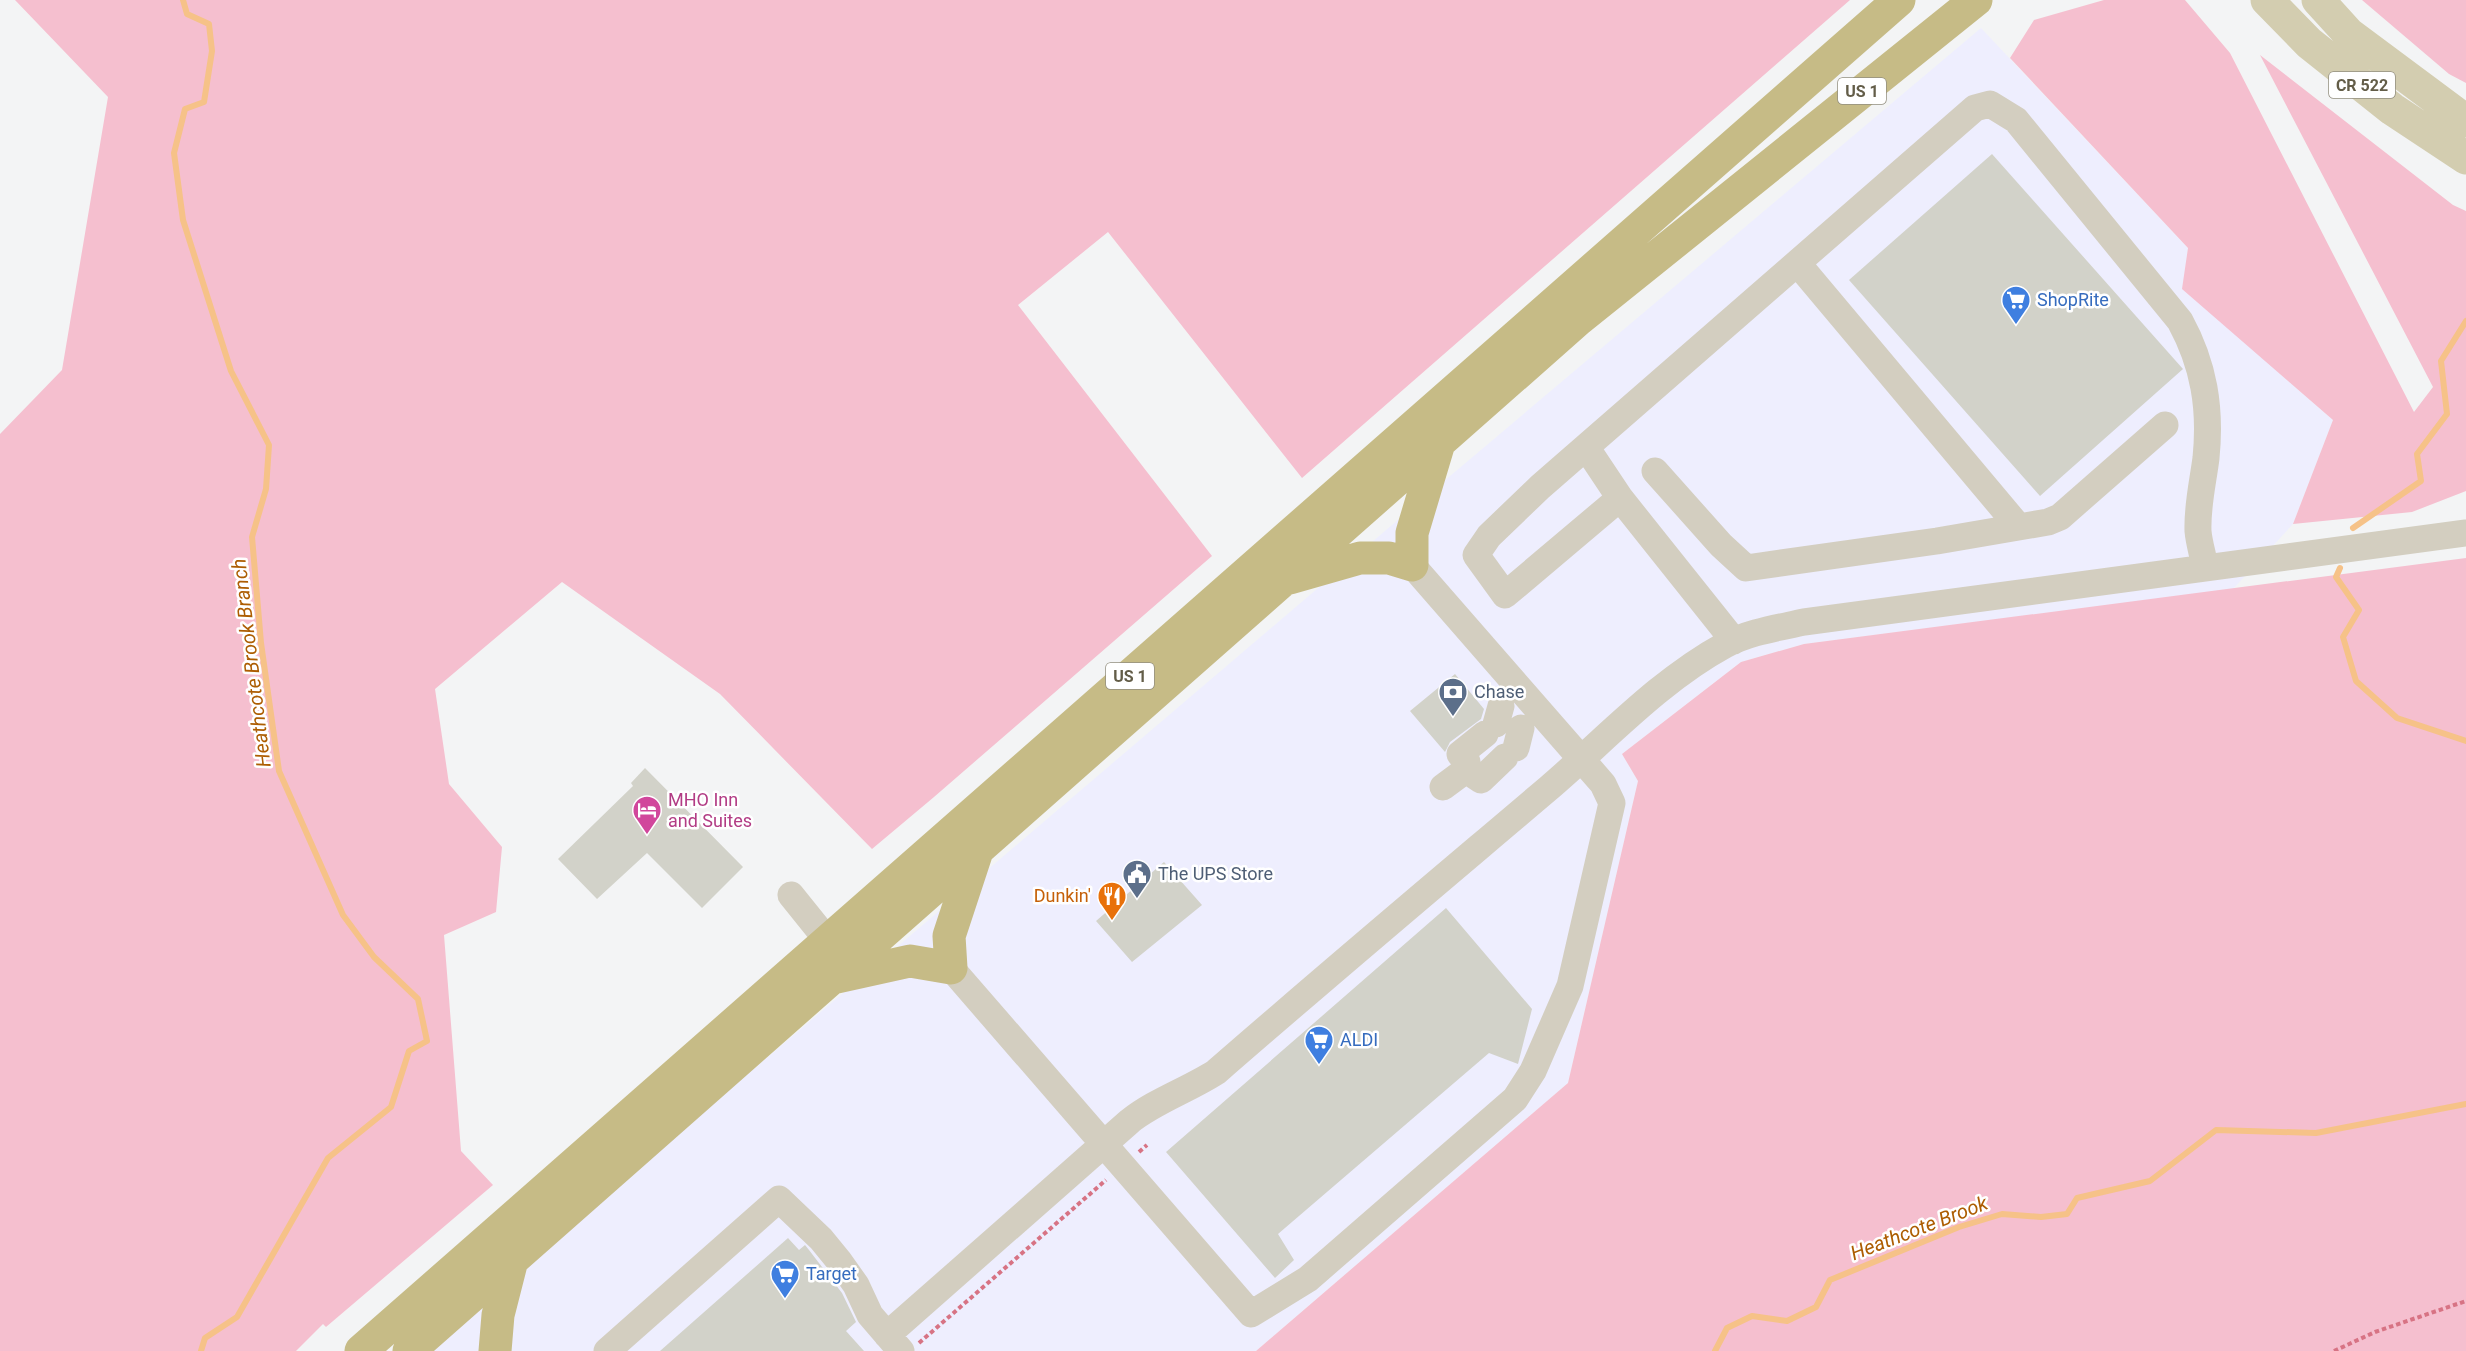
<svg xmlns="http://www.w3.org/2000/svg" width="2466" height="1351" viewBox="0 0 2466 1351" font-family="Roboto,sans-serif">
<style>
.commercial{fill:#eeeefe}
.green{fill:#f5bfcf}
.lines{fill:none;stroke-linecap:round;stroke-linejoin:round}
.stream{stroke:#f6c288;stroke-width:6}
.building{fill:#d2d2c9}
.path{stroke:#d77384;stroke-width:4;stroke-dasharray:4.5 3;stroke-linecap:butt}
.minor{stroke:#d3cec0;stroke-width:27}
.major{stroke:#d3cdb0;stroke-width:33}
.highway{stroke:#c6bb86;stroke-width:33}
.labels{text-anchor:middle;stroke-width:5;stroke-linejoin:round;paint-order:stroke}
.shield{fill:#fff;stroke:#928e7f;stroke-width:1.5}
.shield-label{font-size:16px;font-weight:bold;fill:#635d48}
.shop-label{font-size:18px;fill:#366cbe;stroke:#fff;text-anchor:start}
.service-label{font-size:18px;fill:#4e5e75;stroke:#fff;text-anchor:start}
.hotel-label{font-size:18px;fill:#b23c85;stroke:#fff;text-anchor:start}
.food-label{font-size:18px;fill:#c56008;stroke:#fff;text-anchor:end}
.water-label{font-size:20px;font-style:italic;fill:#ad5d02;stroke:#fff}
</style>
<rect width="100%" height="100%" fill="#f3f4f5"/>
<!-- commercial -->
<path class="commercial" d="M 1981,28 L 2188,248 L 2183,289 L 2333,420 L 2293,524 L 2233,589 L 1804,644 L 1741,662 L 1622,754 L 1638,781 L 1568,1083 L 1256,1351 L 423,1351 L 1392,525 Z"/>
<!-- green -->
<path class="green" d="M 15,0 L 1850,0 L 1302,478 L 1108,232 L 1018,305 L 1212,556 L 934,797 L 872,849 L 720,694 L 562,582 L 435,689 L 449,784 L 502,847 L 496,912 L 444,935 L 461,1151 L 493,1185 L 326,1327 L 323,1324 L 296,1351 L 0,1351 L 0,434 L 62,370 L 108,97 Z
M 2104,0 L 2185,0 L 2230,53 L 2414,412 L 2433,387 L 2260,55 L 2453,205 L 2466,211 L 2466,491 L 2412,512 L 2293,524 L 2333,420 L 2182,289 L 2188,248 L 2010,58 L 2034,20 Z
M 2362,0 L 2466,0 L 2466,83 L 2449,74 Z
M 2466,558 L 2466,1351 L 1256,1351 L 1568,1083 L 1638,781 L 1622,754 L 1741,662 L 1804,644 Z"/>
<g class="lines">
<!-- stream -->
<path class="stream" d="M 183,0 L 187,14 L 209,24 L 212,51 L 204,102 L 185,109 L 174,153 L 183,220 L 231,371 L 269,445 L 266,489 L 252,537 L 261,643 L 279,771 L 343,915 L 374,957 L 418,999 L 427,1041 L 409,1051 L 391,1107 L 328,1158 L 237,1317 L 205,1338 L 201,1351
M 2353,528 L 2421,481 L 2417,454 L 2447,414 L 2441,361 L 2466,321
M 2340,568 L 2336,577 L 2359,610 L 2343,637 L 2356,681 L 2397,718 L 2466,741
M 1715,1351 L 1727,1328 L 1752,1316 L 1787,1321 L 1816,1307 L 1830,1280 L 1959,1227 L 2002,1214 L 2041,1217 L 2067,1214 L 2077,1198 L 2150,1181 L 2216,1130 L 2316,1133 L 2466,1104"/>
</g>
<!-- building -->
<path class="building" d="M 1992,154 L 2183,369 L 2040,496 L 1849,280 Z
M 1455,674 L 1484,709 L 1481,719 L 1450,742 L 1445,752 L 1410,711 Z
M 645,768 L 743,867 L 702,908 L 647,853 L 597,899 L 558,859 L 633,786 L 631,783 Z
M 1164,862 L 1202,905 L 1132,962 L 1096,921 Z
M 1446,908 L 1532,1009 L 1518,1064 L 1489,1053 L 1278,1234 L 1294,1260 L 1275,1278 L 1166,1152 Z
M 788,1238 L 799,1250 L 805,1245 L 809,1250 L 842,1293 L 856,1322 L 846,1331 L 864,1351 L 660,1351 Z"/>
<g class="lines">
<!-- path -->
<path class="path" d="M 1139,1152 L 1147,1145
M 919,1343 L 1106,1180
M 2334,1351 L 2375,1332 L 2466,1301"/>
<!-- minor -->
<path class="minor" d="M 1798,264 L 2018,526
M 1586,447 L 1620,498 L 1734,641
M 1655,471 L 1721,545 L 1746,568 L 1937,541 L 2048,522 L 2060,517 L 2165,425
M 1620,498 L 1505,595 L 1476,555 L 1489,536 L 1540,487 L 1975,108 L 1990,104 L 2016,120 L 2180,321 C 2204,365 2211,408 2206,458 C 2203,482 2197,506 2198,531 C 2199,543 2203,555 2205,567
M 1496,724 L 1501,706
M 1516,748 L 1521,728
M 1467,762 L 1460,754 L 1485,734
M 1443,787 L 1466,770 L 1481,780 L 1505,757
M 791,895 L 828,941
M 951,968 L 1251,1314 L 1308,1279 L 1515,1099 L 1533,1071 L 1570,986 L 1612,803 L 1603,784 L 1412,565
M 887,1335 L 1130,1121 C 1155,1101 1188,1090 1216,1072 C 1326,976 1438,882 1550,787 C 1607,738 1659,681 1725,645 C 1749,632 1777,628 1804,622 L 2466,533
M 607,1351 L 779,1199 L 821,1239 L 839,1261 L 856,1285 L 870,1315 L 901,1351"/>
<!-- major -->
<path class="major" d="M 2267,0 L 2309,43 L 2392,109 L 2466,158
M 2318,0 L 2349,34 L 2466,121"/>
<!-- highway -->
<path class="highway" d="M 1290,578 L 1360,558 L 1389,558 L 1412,565 L 1412,533 L 1439,443
M 833,978 L 910,961 L 951,968 L 949,936 L 977,851
M 361,1351 L 1899,0
M 409,1351 L 1578,320 L 1976,0
M 495,1351 L 498,1315 L 512,1260"/>
</g>
<!-- icons -->
<defs>
<g id="supermarket-pin" transform="scale(1.5)"><path d="M0 17L-7.5 6A9.5 9.5 0 1 1 7.5 6Z" fill="#3f7fe0" stroke="#fff"/><path d="M-6-5.5h2.5l.6 2H6L4.5 2H-2.5L-4.4-4H-6ZM-1.5 3.2a1.3 1.3 0 1 0 .1 0ZM3 3.2a1.3 1.3 0 1 0 .1 0Z" fill="#fff"/></g>
<g id="bank-pin" transform="scale(1.5)"><path d="M0 17L-7.5 6A9.5 9.5 0 1 1 7.5 6Z" fill="#5c6f8a" stroke="#fff"/><path d="M-6-4H6V4H-6ZM0-2.3a2.3 2.3 0 1 0 0 4.6a2.3 2.3 0 1 0 0-4.6Z" fill="#fff"/></g>
<g id="hotel-pin" transform="scale(1.5)"><path d="M0 17L-7.5 6A9.5 9.5 0 1 1 7.5 6Z" fill="#d1479c" stroke="#fff"/><path d="M-6-4.5h1.5V1H6V5H4.5V3h-9V5H-6ZM-4 0a1.8 1.8 0 1 1 3.6 0ZM.5 0V-2.5h3Q6-2.5 6 0Z" fill="#fff"/></g>
<g id="civic-pin" transform="scale(1.5)"><path d="M0 17L-7.5 6A9.5 9.5 0 1 1 7.5 6Z" fill="#5c6f8a" stroke="#fff"/><path d="M-.6-6.5H3V-4.5H.6V-3L4-1V1h2V6H-6V1h2V-1L-.6-3ZM-1.2 2.5V6h2.4V2.5Z" fill="#fff"/></g>
<g id="restaurant-pin" transform="scale(1.5)"><path d="M0 17L-7.5 6A9.5 9.5 0 1 1 7.5 6Z" fill="#e8710a" stroke="#fff"/><path d="M-5-6h1v4h1v-4h1v4h1v-4h1v5L-1.5 .5V6h-2V.5L-5-1ZM5-6V6H3V1.5H1.5Q1.5-4 5-6Z" fill="#fff"/></g>
</defs>
<g fill-rule="evenodd">
<use href="#supermarket-pin" x="2016" y="300"/>
<use href="#bank-pin" x="1453" y="692"/>
<use href="#hotel-pin" x="647" y="810"/>
<use href="#civic-pin" x="1137" y="874"/>
<use href="#restaurant-pin" x="1112" y="896"/>
<use href="#supermarket-pin" x="1319" y="1040"/>
<use href="#supermarket-pin" x="785" y="1274"/>
</g>
<g class="labels">
<!-- shield labels -->
<g class="shield">
<rect x="2329" y="72" width="66" height="26" rx="4.5"/>
<rect x="1838" y="78" width="48" height="26" rx="4.5"/>
<rect x="1106" y="663" width="48" height="26" rx="4.5"/>
</g>
<g class="shield-label">
<text x="2362" y="91">CR 522</text>
<text x="1862" y="97">US 1</text>
<text x="1130" y="682">US 1</text>
</g>
<!-- shop labels -->
<g class="shop-label">
<text x="2037" y="306">ShopRite</text>
<text x="1340" y="1046">ALDI</text>
<text x="806" y="1280">Target</text>
</g>
<!-- service labels -->
<g class="service-label">
<text x="1474" y="698">Chase</text>
<text x="1158" y="880">The UPS Store</text>
</g>
<!-- hotel labels -->
<g class="hotel-label">
<text x="668" y="806">MHO Inn<tspan x="668" dy="21">and Suites</tspan></text>
</g>
<!-- food labels -->
<g class="food-label">
<text x="1091" y="902">Dunkin'</text>
</g>
<!-- water labels -->
<g class="water-label">
<text transform="translate(251 663) rotate(-97)" y="7">Heathcote Brook Branch</text>
<text transform="translate(1919 1228) rotate(-21)" y="7">Heathcote Brook</text>
</g>
</g>
</svg>
